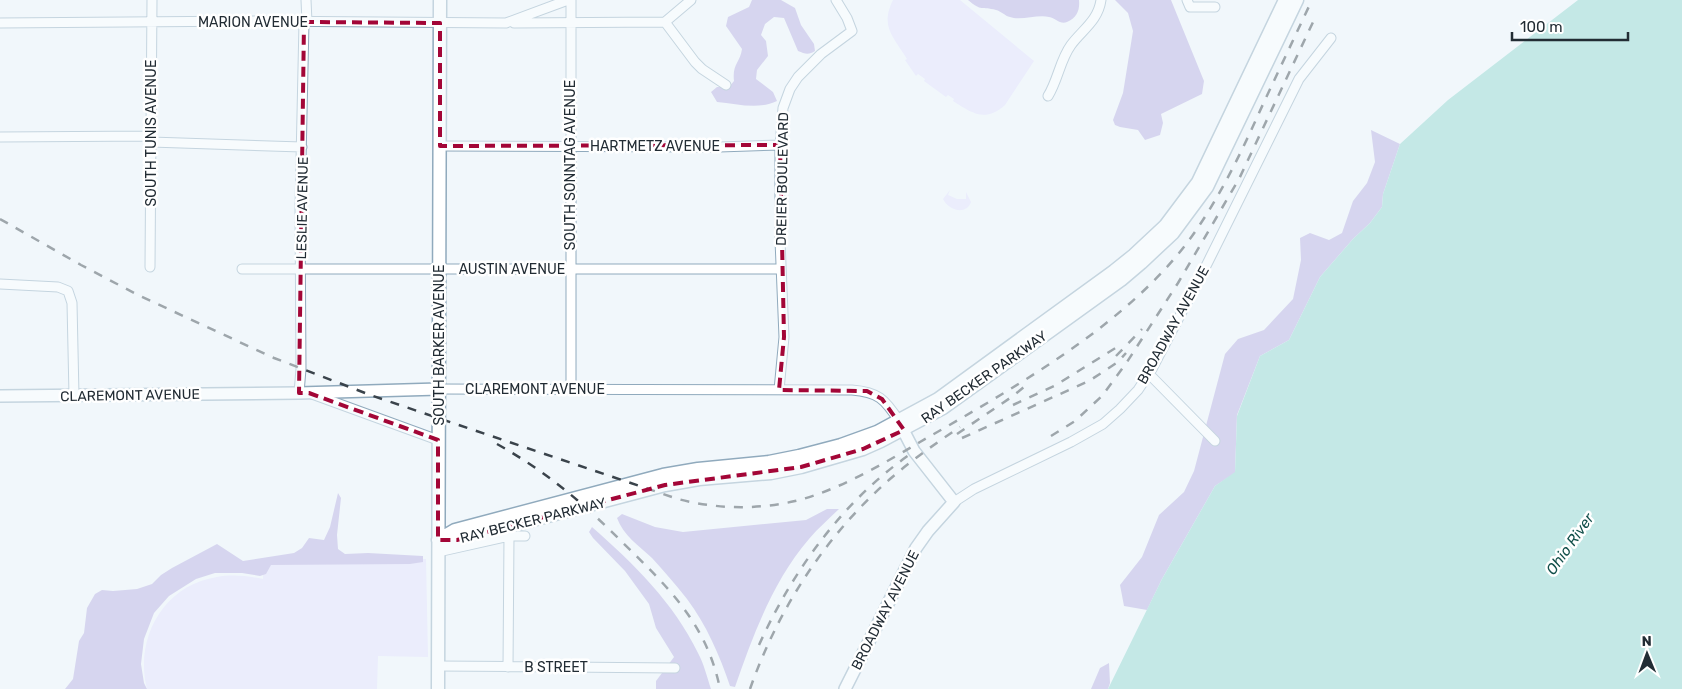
<svg xmlns="http://www.w3.org/2000/svg" width="1682" height="689" viewBox="0 0 1682 689" font-family="Rubik,sans-serif">
<style>
.green{fill:#e4dffd}
.forest{fill:#b7acdf}
.water{fill:#8ed5cd}
.lines{fill:none;stroke-linecap:round;stroke-linejoin:round}
.minor-casing{stroke:#90aabd;stroke-width:11}
.tertiary-casing{stroke:#90aabd;stroke-width:14}
.secondary-casing{stroke:#90aabd;stroke-width:15}
.minor{stroke:#fff;stroke-width:9}
.tertiary{stroke:#fff;stroke-width:11}
.secondary{stroke:#fff;stroke-width:12}
.rail{stroke:#3a434b;stroke-width:2.5;stroke-dasharray:9 9;stroke-linecap:butt}
.marked{fill:none;stroke:#a30637;stroke-width:4;stroke-dasharray:10 6;stroke-linejoin:round}
.labels{text-anchor:middle;stroke-width:5;stroke-linejoin:round;paint-order:stroke}
.street-label{font-size:14px;fill:#222c34;stroke:#fff}
.water-label{font-size:15px;font-style:italic;fill:#114f4a;stroke:#fff}
</style>
<rect width="100%" height="100%" fill="#f1f7fb"/>
<!-- green -->
<path class="green" d="M 893,0 L 960,0 L 1034,61 L 1005,105 C 985,123 972,113 953,101 L 954,99 L 948,95 L 946,97 L 924,81 L 925,79 L 918,74 L 916,76 L 905,60 L 907,59 C 893,36 880,27 893,0 Z
M 950,190 L 948,195 L 957,199 L 966,199 L 966,192 L 971,202 C 966,216 948,210 943,199 Z
M 426,559 L 428,657 L 378,656 L 377,689 L 147,689 C 134,638 164,585 217,577 C 232,574 248,576 263,579 L 263,560 Z"/>
<!-- forest -->
<path class="forest" d="M 752,0 L 781,0 L 795,8 L 801,25 L 814,44 L 815,51 C 809,55 805,54 798,51 L 784,18 L 774,17 L 765,24 L 761,35 L 766,41 L 768,56 L 757,70 L 756,79 L 773,92 L 777,101 C 759,110 737,104 717,102 L 711,92 L 717,87 L 729,87 L 734,81 C 732,64 740,63 742,49 L 726,26 L 728,17 L 749,7 Z
M 968,0 L 1079,0 C 1080,10 1077,18 1067,22 C 1060,25 1056,18 1049,17 C 1038,14 1021,21 1010,17 C 1005,16 1001,11 996,10 C 981,6 982,12 968,0 Z
M 1115,0 L 1171,0 L 1204,81 L 1202,94 L 1161,114 L 1163,123 L 1160,135 L 1145,140 L 1138,130 L 1120,127 L 1115,125 L 1113,120 L 1123,93 L 1133,31 L 1128,13 Z
M 1371,130 L 1400,144 L 1383,194 L 1382,207 L 1370,223 L 1353,239 L 1320,277 L 1289,340 L 1260,356 L 1237,415 L 1235,473 L 1215,486 L 1162,579 L 1147,610 L 1124,606 L 1120,585 L 1142,557 L 1159,515 L 1184,492 L 1194,471 L 1225,354 L 1238,339 L 1264,330 L 1293,299 L 1301,260 L 1300,238 L 1310,233 L 1329,240 L 1342,233 L 1353,201 L 1367,183 L 1375,162 Z
M 338,493 L 341,498 L 337,535 L 338,549 L 345,554 L 368,553 L 423,556 L 423,562 L 410,564 L 271,565 L 266,574 L 260,576 L 242,573 L 215,573 L 196,579 L 169,596 L 154,613 L 144,639 L 141,664 L 144,683 L 147,689 L 65,689 L 73,679 L 79,641 L 84,633 L 87,608 L 95,594 L 102,590 L 113,591 L 137,589 L 152,584 L 161,575 L 172,568 L 217,544 L 243,561 L 294,553 L 302,548 L 309,538 L 324,540 L 330,527 Z
M 827,509 L 839,509 C 829,519 818,528 809,539 C 773,581 753,635 735,687 L 730,686 C 720,656 706,624 687,599 C 676,585 664,571 652,558 C 639,546 623,535 617,518 L 622,514 L 655,527 L 683,532 L 806,520 Z
M 592,527 C 633,563 674,603 698,653 C 704,664 707,677 711,689 L 656,689 L 656,681 L 674,657 L 656,628 L 649,604 L 625,571 L 593,538 L 589,532 Z
M 1109,663 L 1110,683 L 1108,689 L 1091,689 L 1100,668 Z"/>
<!-- water -->
<path class="water" d="M 1578,0 L 1682,0 L 1682,689 L 1108,689 L 1162,579 L 1215,486 L 1235,472 L 1237,416 L 1260,356 L 1289,340 L 1320,277 L 1353,239 L 1370,223 L 1382,207 L 1383,194 L 1400,144 L 1448,100 Z"/>
<g class="lines">
<!-- minor casing -->
<g class="minor-casing">
<path id="minor" d="M 306,0 L 307,22
M 1187,0 L 1190,7 L 1215,7
M 665,22 L 695,62 L 702,69 L 726,85
M 0,23 L 254,21 L 506,23 L 568,0
M 514,23 L 665,22 L 691,0
M 1048,96 C 1058,80 1060,60 1071,45 C 1082,30 1098,21 1101,0
M 0,137 L 151,136
M 151,142 L 302,147
M 440,146 L 719,147 L 780,145
M 150,267 L 152,0
M 242,269 L 781,269
M 0,284 L 58,287 L 68,291 L 72,303 L 74,396
M 1149,374 L 1215,441
M 439,389 L 852,390 C 878,392 885,399 899,421
M 571,389 L 571,0
M 779,390 L 784,337 L 780,240 L 780,145 L 783,108 L 790,89 L 798,77 L 821,54 L 852,31 L 847,18 L 836,0
M 299,393 L 301,369 L 300,207 L 304,22
M 312,394 L 438,440
M 954,502 L 974,489 L 1071,442 L 1103,424 L 1120,409 L 1138,390 L 1152,369 L 1207,264 L 1299,79 L 1331,38
M 438,552 L 509,536 L 525,536
M 438,666 L 675,668
M 508,667 L 509,536"/>
</g>
<!-- tertiary casing -->
<g class="tertiary-casing">
<path id="tertiary" d="M 0,396 L 299,393 L 439,389
M 845,689 L 916,548 L 928,531 L 954,502 L 914,451 L 899,422"/>
</g>
<!-- secondary casing -->
<g class="secondary-casing">
<path id="secondary" d="M 438,540 L 457,540 L 665,485 L 699,479 L 771,473 L 801,467 L 863,449 L 881,441 L 943,408 L 1121,280 L 1141,263 L 1173,233 L 1207,187 L 1297,0
M 438,540 L 455,530 L 663,475 L 698,469 L 769,462 L 799,456 L 841,445 L 877,432 L 938,399 L 1114,271 L 1134,255 L 1165,226 L 1198,182 L 1285,0
M 438,689 L 440,0"/>
</g>
<!-- minor -->
<use href="#minor" class="minor"/>
<!-- tertiary -->
<use href="#tertiary" class="tertiary"/>
<!-- secondary -->
<use href="#secondary" class="secondary"/>
<!-- rail -->
<path class="rail" d="M 0,219 L 81,265 L 138,295 L 274,358 L 373,396 L 678,499 C 716,509 757,510 795,501 C 837,491 883,464 920,442 C 1012,389 1122,328 1187,243 C 1219,200 1242,151 1264,102 C 1280,68 1296,34 1312,0
M 1116,356 L 1142,329
M 1013,405 L 1056,385 L 1122,344
M 957,434 L 1013,396 L 1024,387
M 1051,436 L 1075,421 L 1102,396 L 1127,362 L 1178,283 L 1239,179 L 1314,20
M 962,438 L 1089,381 L 1118,362 L 1126,353
M 497,444 C 545,471 581,501 620,540 C 666,585 707,623 720,689
M 759,645 C 792,572 842,502 909,455
M 750,689 C 778,609 826,535 890,479 C 912,460 936,443 960,427"/>
</g>
<!-- marked area -->
<path d="M0 0H1682V689H0ZM 304,22 L 440,23 L 440,146 L 780,145 L 784,337 L 779,390 L 867,391 L 882,399 L 904,430 L 863,449 L 801,467 L 665,485 L 457,540 L 438,540 L 438,440 L 309,393 L 299,393 Z" fill="#f1f7fb" fill-opacity=".55" fill-rule="evenodd"/>
<path class="marked" d="M 304,22 L 440,23 L 440,146 L 780,145 L 784,337 L 779,390 L 867,391 L 882,399 L 904,430 L 863,449 L 801,467 L 665,485 L 457,540 L 438,540 L 438,440 L 309,393 L 299,393 Z"/>
<g class="labels">
<!-- street labels -->
<g class="street-label">
<text x="253" y="27">MARION AVENUE</text>
<text transform="translate(151 133) rotate(-90)" y="5">SOUTH TUNIS AVENUE</text>
<text x="655" y="151">HARTMETZ AVENUE</text>
<text transform="translate(570 165) rotate(-90)" y="5">SOUTH SONNTAG AVENUE</text>
<text transform="translate(782 179) rotate(-89)" y="5">DREIER BOULEVARD</text>
<text transform="translate(302 208) rotate(-89)" y="5">LESLIE AVENUE</text>
<text x="512" y="274">AUSTIN AVENUE</text>
<text transform="translate(1173 325) rotate(-61)" y="5">BROADWAY AVENUE</text>
<text transform="translate(439 345) rotate(-90)" y="5">SOUTH BARKER AVENUE</text>
<text transform="translate(984 377) rotate(-35)" y="5">RAY BECKER PARKWAY</text>
<text x="535" y="394">CLAREMONT AVENUE</text>
<text transform="translate(130 395) rotate(-1)" y="5">CLAREMONT AVENUE</text>
<text transform="translate(533 520) rotate(-14)" y="5">RAY BECKER PARKWAY</text>
<text transform="translate(885 610) rotate(-63)" y="5">BROADWAY AVENUE</text>
<text x="556" y="672">B STREET</text>
</g>
<!-- water labels -->
<g class="water-label">
<text transform="translate(1570 544) rotate(-55)" y="5">Ohio River</text>
</g>
</g>
<!-- north arrow -->
<g transform="translate(1647 654) rotate(359)" stroke="#ffffff" stroke-width="4" paint-order="stroke">
<path d="M0-4L9 19L0 12L-9 19Z" fill="#222c34"/>
<text y="-8" font-size="14" font-weight="bold" text-anchor="middle" fill="#222c34">N</text>
</g>
<!-- scale -->
<path d="M1512 32v8h116v-8" fill="none" stroke="#222c34" stroke-width="2.5"/>
<text x="1520" y="32" font-size="15" fill="#222c34" stroke="#ffffff" stroke-width="4" paint-order="stroke">100 m</text>
</svg>
